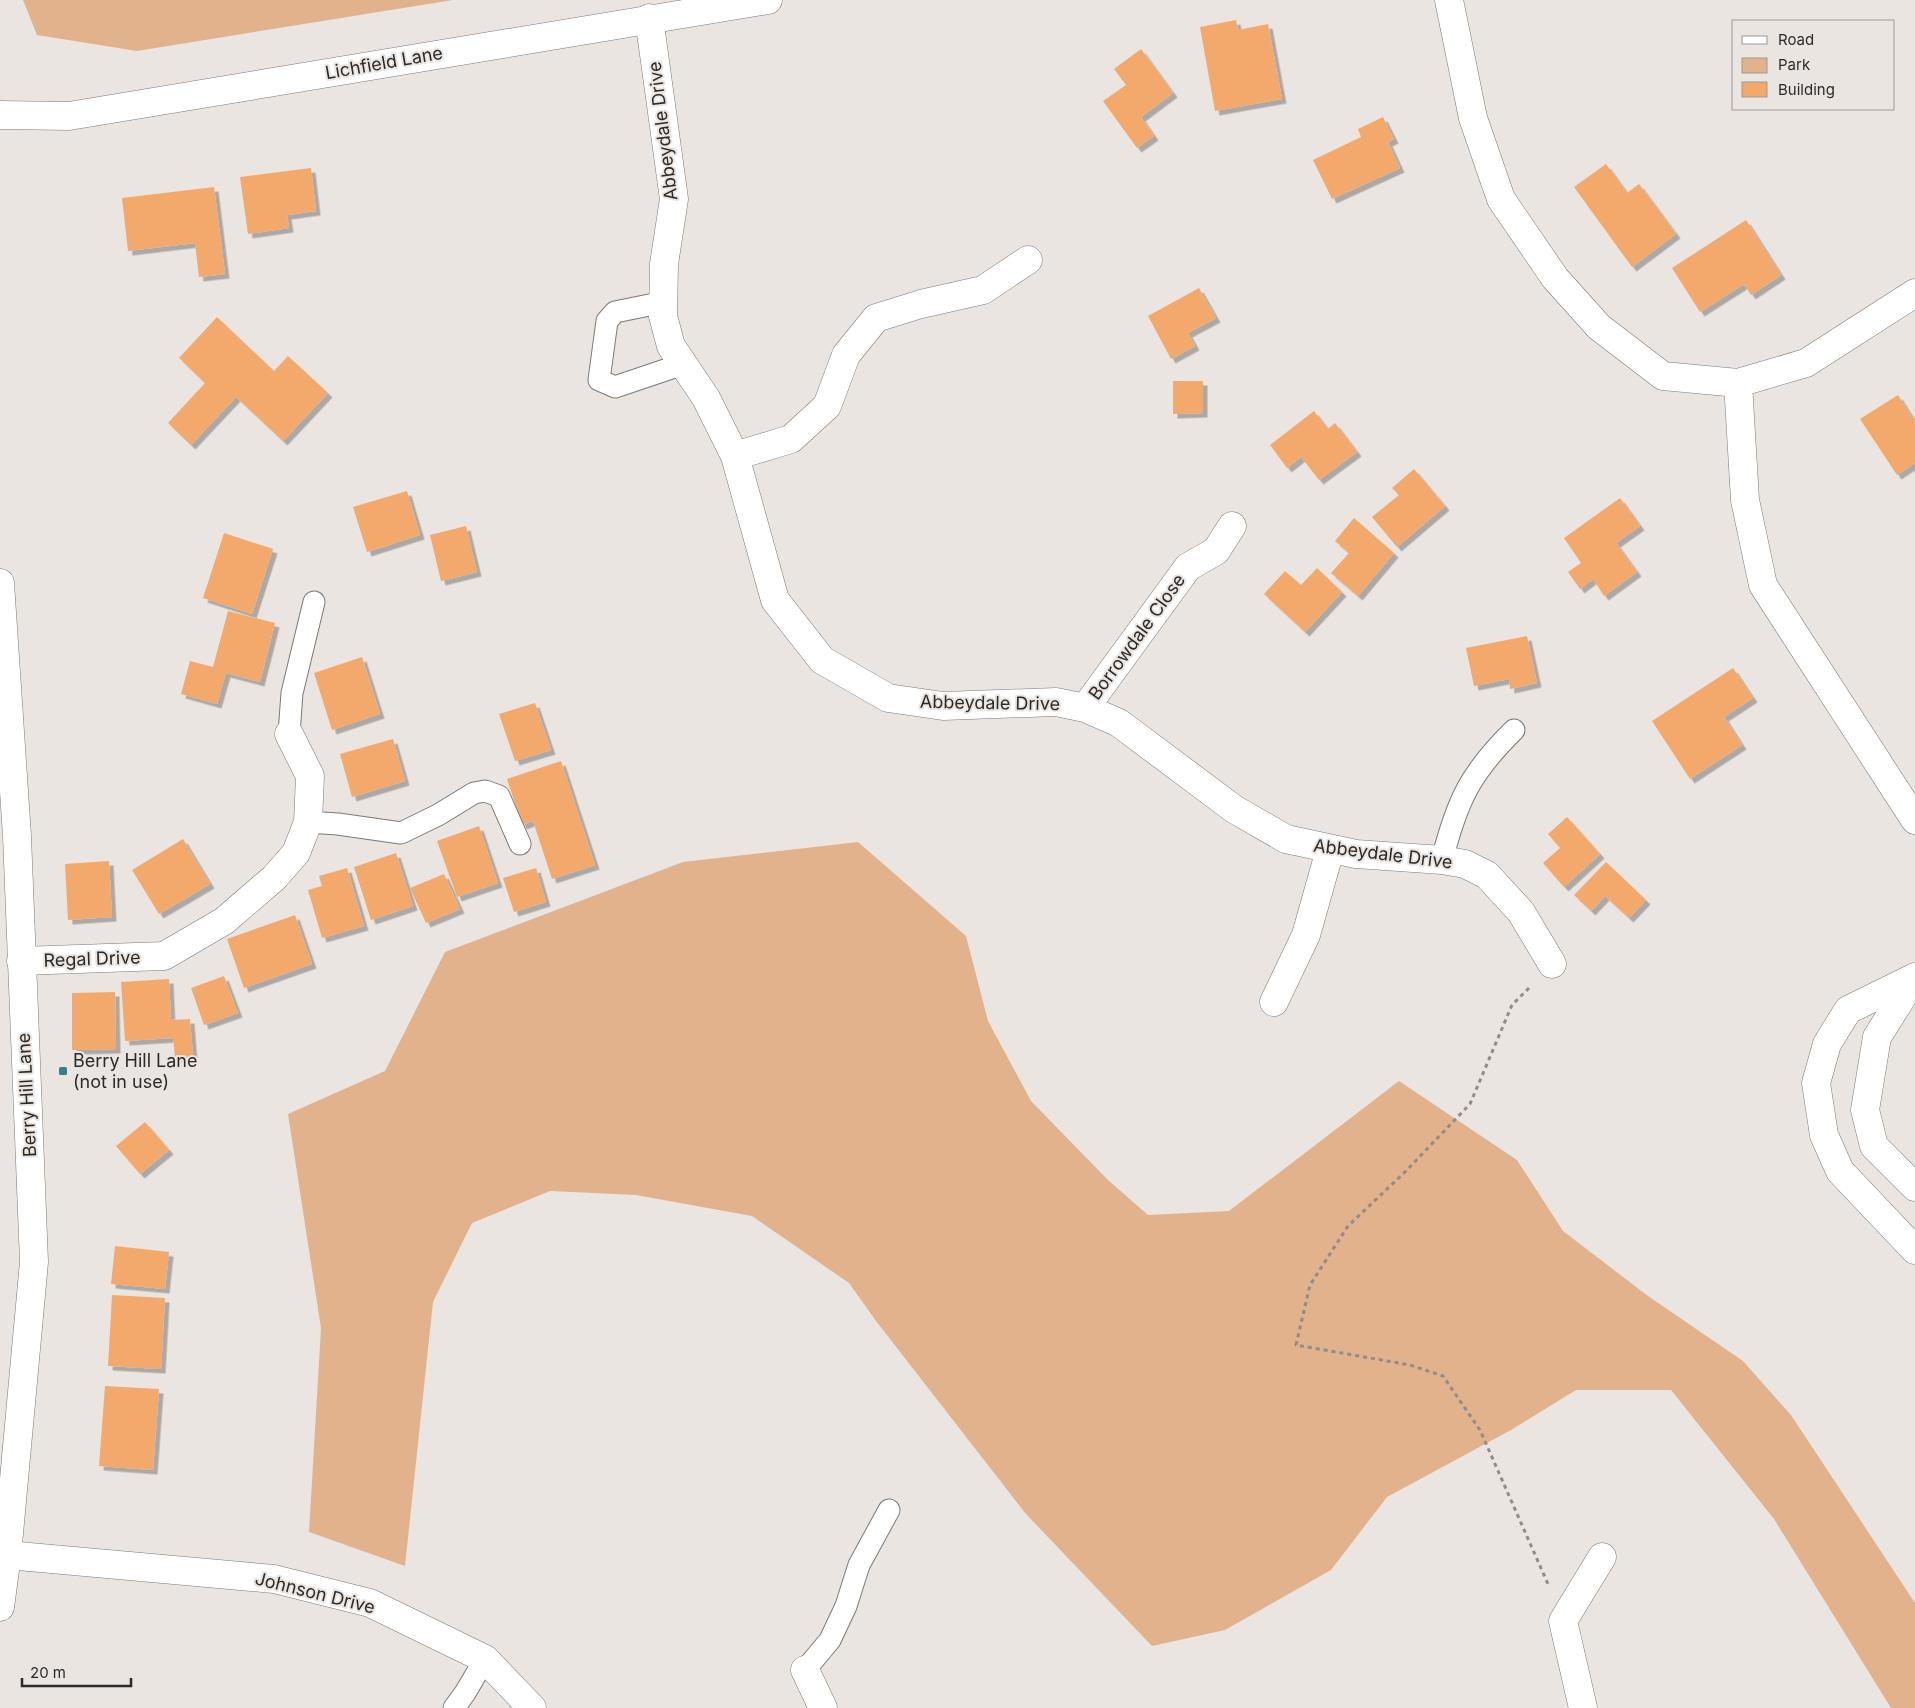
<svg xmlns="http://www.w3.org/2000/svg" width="1915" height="1708" viewBox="0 0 1915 1708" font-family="Inter,sans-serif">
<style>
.green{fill:#e2b28c}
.building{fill:#f3a96c;filter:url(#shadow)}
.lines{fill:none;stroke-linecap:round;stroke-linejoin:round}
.service-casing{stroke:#7d7976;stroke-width:23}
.minor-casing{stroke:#7d7976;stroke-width:29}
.tertiary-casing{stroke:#7d7976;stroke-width:29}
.path{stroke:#908c89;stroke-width:3;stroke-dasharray:4 4;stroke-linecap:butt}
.service{stroke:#fff;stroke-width:21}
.minor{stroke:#fff;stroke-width:28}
.tertiary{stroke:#fff;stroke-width:28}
.poi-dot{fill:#3a8282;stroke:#eae5e1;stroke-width:2}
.labels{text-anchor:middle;stroke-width:4;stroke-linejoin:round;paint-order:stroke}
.street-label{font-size:18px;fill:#2c2a28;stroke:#eae5e1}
.poi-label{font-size:18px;fill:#2c2a28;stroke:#eae5e1;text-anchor:start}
</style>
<defs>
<filter id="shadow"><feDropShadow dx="4.5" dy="4.5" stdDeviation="0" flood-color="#0004"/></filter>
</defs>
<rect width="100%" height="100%" fill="#eae5e1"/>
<!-- green -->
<path class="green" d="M 23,0 L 453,0 L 137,51 L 37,35 Z
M 858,842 L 966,936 L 988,1021 L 1031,1101 L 1108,1180 L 1148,1215 L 1229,1211 L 1399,1081 L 1517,1160 L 1563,1231 L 1648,1296 L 1743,1361 L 1791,1415 L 1915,1603 L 1915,1708 L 1891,1708 L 1774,1519 L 1671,1390 L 1576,1390 L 1511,1430 L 1387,1497 L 1331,1570 L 1225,1630 L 1152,1646 L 1026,1514 L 876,1321 L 849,1283 L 752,1216 L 636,1195 L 550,1191 L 472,1223 L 433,1302 L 405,1566 L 309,1532 L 321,1328 L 288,1114 L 385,1071 L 445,952 L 683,862 Z"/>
<!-- building -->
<path class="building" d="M 1236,20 L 1238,30 L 1268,24 L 1282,99 L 1215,111 L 1200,27 Z
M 1141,49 L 1173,93 L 1141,117 L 1154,136 L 1137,148 L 1103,101 L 1126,85 L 1114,69 Z
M 1383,117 L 1394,139 L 1388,142 L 1400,168 L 1332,199 L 1313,160 L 1361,137 L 1358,129 Z
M 1606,164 L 1627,193 L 1639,184 L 1676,234 L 1632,267 L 1574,187 Z
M 311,168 L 316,211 L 287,215 L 289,228 L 248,234 L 240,177 Z
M 214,187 L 225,274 L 199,277 L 195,243 L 128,251 L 122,198 Z
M 1746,220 L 1781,275 L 1751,295 L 1744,284 L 1700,312 L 1672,268 Z
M 1199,288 L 1216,318 L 1188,333 L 1195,346 L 1171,359 L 1148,316 Z
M 217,317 L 274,371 L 288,356 L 328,393 L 283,441 L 236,397 L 191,445 L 168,423 L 205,383 L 179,358 Z
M 1173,381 L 1203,381 L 1203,413 L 1173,414 Z
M 1898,395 L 1915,422 L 1915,463 L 1897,475 L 1860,419 Z
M 1314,411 L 1328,429 L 1335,423 L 1357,452 L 1319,480 L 1301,457 L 1287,468 L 1270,445 Z
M 1414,469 L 1445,506 L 1397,547 L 1372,517 L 1399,495 L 1392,488 Z
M 407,491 L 420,535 L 367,552 L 353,507 Z
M 1620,498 L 1640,526 L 1616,543 L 1637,572 L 1604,596 L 1593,579 L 1580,589 L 1568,572 L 1581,563 L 1564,538 Z
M 1354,518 L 1394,553 L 1358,596 L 1331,573 L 1349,553 L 1335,541 Z
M 466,526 L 477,572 L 441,581 L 430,535 Z
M 224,533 L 273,549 L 252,614 L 203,598 Z
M 1317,568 L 1342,592 L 1305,632 L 1264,594 L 1285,571 L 1301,585 Z
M 228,611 L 275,623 L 260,682 L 226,673 L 217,704 L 181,694 L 190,661 L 213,667 Z
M 1527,636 L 1537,683 L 1510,689 L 1509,679 L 1474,686 L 1466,648 Z
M 362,657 L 380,714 L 332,730 L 314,673 Z
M 1733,668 L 1753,698 L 1724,717 L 1742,745 L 1690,779 L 1652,721 Z
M 535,703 L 551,750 L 515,761 L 499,714 Z
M 393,739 L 405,781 L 352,797 L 340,754 Z
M 561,761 L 595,865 L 552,879 L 533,821 L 522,825 L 507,779 Z
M 1567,817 L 1600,854 L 1564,887 L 1543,863 L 1560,848 L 1548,834 Z
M 479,826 L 498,883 L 457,897 L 437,841 Z
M 183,839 L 210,884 L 159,914 L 132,870 Z
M 396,853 L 413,906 L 371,920 L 354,867 Z
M 109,861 L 112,917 L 68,920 L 65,864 Z
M 1606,862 L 1646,900 L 1629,918 L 1605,896 L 1591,911 L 1574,895 Z
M 347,868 L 364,926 L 322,938 L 308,890 L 322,886 L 319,876 Z
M 536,868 L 546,902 L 514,912 L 503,878 Z
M 444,874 L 460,909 L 426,923 L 410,888 Z
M 295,915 L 312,964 L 244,988 L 227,939 Z
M 224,976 L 238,1013 L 204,1025 L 191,988 Z
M 169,979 L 171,1020 L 190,1019 L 193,1057 L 175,1058 L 173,1038 L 125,1041 L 121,982 Z
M 115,992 L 116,1049 L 72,1050 L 72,993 Z
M 145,1122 L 169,1150 L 140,1174 L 116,1146 Z
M 115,1246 L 169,1252 L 165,1289 L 111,1284 Z
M 112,1295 L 165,1298 L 161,1369 L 108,1366 Z
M 105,1386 L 159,1389 L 153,1470 L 99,1466 Z"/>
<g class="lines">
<!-- service casing -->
<g class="service-casing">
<path id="service" d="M 664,302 L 615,312 L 607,321 L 599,380 L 615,387 L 683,364
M 289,734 L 292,693 L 314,602
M 308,822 L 338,824 L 401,833 L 438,815 L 474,793 L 485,791 L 499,796 L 520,844
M 1442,860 C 1457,801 1470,773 1514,730
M 805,1670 L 830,1640 L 846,1606 L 859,1565 L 889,1510
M 454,1708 L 465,1693 L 485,1659"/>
</g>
<!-- minor casing -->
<g class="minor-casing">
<path id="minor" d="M 1449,0 L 1473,118 L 1501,199 L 1555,278 L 1599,327 L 1663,376 L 1738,383 L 1806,363 L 1915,293
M 649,18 L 674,199 L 664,264 L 663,316 L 671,346 L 706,398 L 735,456 L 775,600 L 822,660 L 888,698 L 943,706 L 1056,702 L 1085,708 L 1119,723 L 1234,809 L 1286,839 L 1356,854 L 1442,860 L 1465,864 L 1487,875 L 1521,912 L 1552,964
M 1738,383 L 1745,500 L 1763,585 L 1915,820
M 735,456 L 791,439 L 827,406 L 846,355 L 876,318 L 921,304 L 983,290 L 1028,260
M 1085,708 L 1188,567 L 1216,551 L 1232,526
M 21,961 L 164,956 L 224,921 L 274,878 L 296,853 L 308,822 L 310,776 L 289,734
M 1915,977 L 1848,1010 L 1827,1044 L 1816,1083 L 1824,1135 L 1840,1171 L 1915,1250
M 1915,977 L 1877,1037 L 1865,1110 L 1874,1146 L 1915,1187
M 1274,1002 L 1306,935 L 1330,850
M 7,1555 L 274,1579 L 370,1603 L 485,1659 L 532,1708
M 805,1670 L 823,1708
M 1583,1708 L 1563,1621 L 1602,1557"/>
</g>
<!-- tertiary casing -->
<g class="tertiary-casing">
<path id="tertiary" d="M 0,115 L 69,116 L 768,0
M 0,583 L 17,836 L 34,1262 L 7,1555 L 0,1607"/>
</g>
<!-- path -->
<path class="path" d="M 1529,988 L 1512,1005 L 1470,1104 L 1405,1172 L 1348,1226 L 1310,1285 L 1296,1345 L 1410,1365 L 1443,1376 L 1480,1430 L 1548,1584"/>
<!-- service -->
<use href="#service" class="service"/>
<!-- minor -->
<use href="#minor" class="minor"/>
<!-- tertiary -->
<use href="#tertiary" class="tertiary"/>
</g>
<!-- markers -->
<rect class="poi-dot" x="58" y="1066" width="10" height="10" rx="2.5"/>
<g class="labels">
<!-- street labels -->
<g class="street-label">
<text transform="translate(384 63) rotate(-10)" y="6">Lichfield Lane</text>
<text transform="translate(663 131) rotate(-97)" y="6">Abbeydale Drive</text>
<text transform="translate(1137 637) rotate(-54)" y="6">Borrowdale Close</text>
<text transform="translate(990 703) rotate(1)" y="6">Abbeydale Drive</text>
<text transform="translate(1383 854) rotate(7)" y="6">Abbeydale Drive</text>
<text transform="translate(92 959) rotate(-2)" y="6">Regal Drive</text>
<text transform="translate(27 1095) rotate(-93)" y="6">Berry Hill Lane</text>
<text transform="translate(315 1593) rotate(14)" y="6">Johnson Drive</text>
</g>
<!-- poi labels -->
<g class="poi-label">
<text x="73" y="1067">Berry Hill Lane<tspan x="73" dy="21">(not in use)</tspan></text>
</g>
</g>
<!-- legend -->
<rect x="1732" y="20" width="162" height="90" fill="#eae5e1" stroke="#9e9a97"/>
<rect x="1742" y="36" width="25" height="8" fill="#ffffff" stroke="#9e9a97"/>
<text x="1778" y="45" font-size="15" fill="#2c2a28">Road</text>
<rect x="1742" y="58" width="25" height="15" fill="#e2b28c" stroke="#9e9a97"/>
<text x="1778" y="70" font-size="15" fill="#2c2a28">Park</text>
<rect x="1742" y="82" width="25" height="15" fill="#f3a96c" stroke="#9e9a97"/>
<text x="1778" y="95" font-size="15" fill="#2c2a28">Building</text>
<!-- scale -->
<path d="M22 1678v8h109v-8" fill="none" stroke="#2c2a28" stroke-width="2.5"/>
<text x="30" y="1678" font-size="15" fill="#2c2a28" stroke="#eae5e1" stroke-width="4" paint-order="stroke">20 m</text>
</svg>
